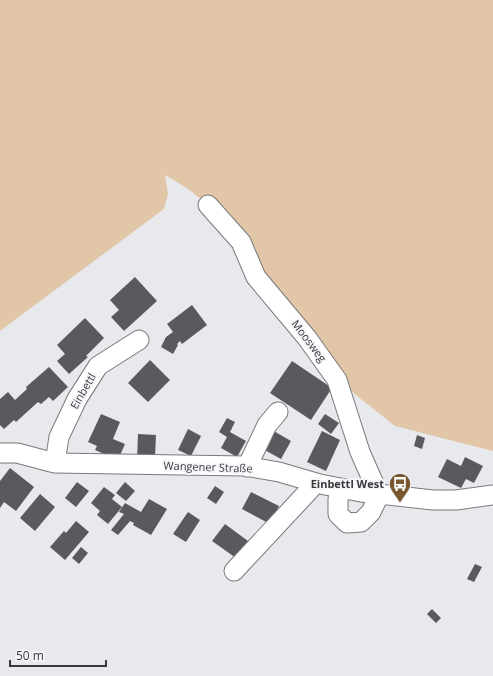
<svg xmlns="http://www.w3.org/2000/svg" width="493" height="676" viewBox="0 0 493 676" font-family="'Open Sans',sans-serif">
<style>
.green{fill:#e1c6a8}
.building{fill:#5a5a5e}
.lines{fill:none;stroke-linecap:round;stroke-linejoin:round}
.minor-casing{stroke:#79797d;stroke-width:21}
.minor{stroke:#fff;stroke-width:19}
.labels{text-anchor:middle;stroke-width:4;stroke-linejoin:round;paint-order:stroke}
.street-label{font-size:11px;fill:#3a3a3b;stroke:#f5f6fa}
.poi-label{font-size:11px;font-weight:bold;fill:#3a3a3b;stroke:#f5f6fa;text-anchor:end}
</style>
<rect width="100%" height="100%" fill="#e8e9ed"/>
<!-- green -->
<path class="green" d="M 0,0 L 493,0 L 493,451 L 395,426 L 337,380 L 208,205 L 187,188 L 165,175 L 168,194 L 164,209 L 0,331 Z"/>
<!-- building -->
<path class="building" d="M 135,277 L 157,301 L 124,331 L 111,317 L 119,310 L 110,300 Z
M 192,305 L 207,325 L 182,344 L 180,341 L 177,344 L 178,345 L 173,354 L 161,347 L 166,337 L 173,332 L 167,324 Z
M 85,318 L 104,338 L 86,356 L 88,357 L 69,374 L 57,361 L 65,354 L 57,345 Z
M 150,360 L 170,380 L 148,402 L 128,383 Z
M 292,361 L 332,388 L 311,420 L 270,393 Z
M 49,367 L 68,387 L 53,401 L 49,397 L 41,404 L 38,402 L 16,422 L 14,420 L 4,429 L 0,425 L 0,399 L 8,392 L 15,400 L 27,389 L 26,387 Z
M 101,414 L 120,422 L 113,439 L 125,444 L 118,460 L 95,450 L 97,446 L 88,442 Z
M 325,414 L 339,423 L 331,434 L 318,424 Z
M 227,418 L 235,422 L 230,432 L 246,441 L 237,457 L 221,448 L 227,437 L 219,432 Z
M 188,429 L 201,436 L 191,456 L 178,450 Z
M 272,430 L 291,441 L 281,459 L 261,448 Z
M 322,431 L 340,440 L 326,471 L 307,462 Z
M 138,434 L 156,435 L 155,457 L 137,461 Z
M 417,435 L 425,438 L 422,449 L 414,446 Z
M 465,457 L 483,466 L 474,483 L 466,479 L 461,488 L 438,477 L 447,459 L 461,466 Z
M 10,468 L 34,487 L 16,511 L 4,502 L 0,508 L 0,481 Z
M 77,482 L 89,491 L 76,507 L 65,498 Z
M 125,482 L 135,491 L 126,501 L 116,493 Z
M 215,486 L 224,492 L 216,504 L 207,498 Z
M 104,487 L 115,495 L 112,499 L 122,507 L 108,524 L 97,515 L 100,511 L 91,503 Z
M 251,492 L 279,506 L 270,524 L 242,509 Z
M 40,494 L 55,507 L 35,531 L 20,518 Z
M 149,499 L 167,509 L 151,535 L 133,525 L 134,523 L 130,521 L 118,535 L 111,530 L 124,514 L 119,512 L 125,503 L 141,512 Z
M 188,512 L 200,520 L 186,542 L 173,534 Z
M 76,521 L 89,532 L 65,560 L 50,547 L 64,531 L 66,533 Z
M 225,524 L 248,541 L 236,558 L 212,541 Z
M 81,547 L 88,553 L 79,564 L 72,558 Z
M 475,564 L 482,567 L 474,582 L 467,579 Z
M 432,609 L 441,618 L 436,623 L 427,614 Z"/>
<g class="lines">
<!-- minor casing -->
<g class="minor-casing">
<path id="minor" d="M 208,205 L 241,242 L 256,277 L 307,338 L 337,380 L 360,452 L 379,495
M 0,453 L 17,453 L 55,463 L 245,466 L 279,472 L 320,484 L 361,492 L 433,500 L 456,500 L 493,495
M 55,463 L 59,437 L 77,399 L 98,366 L 139,340
M 247,467 L 267,425 L 278,412
M 341,488 L 338,499 L 338,514 L 347,523 L 361,522 L 371,512 L 379,495
M 234,571 L 316,483"/>
</g>
<!-- minor -->
<use href="#minor" class="minor"/>
</g>
<!-- icons -->
<defs>
<g id="bus-pin" transform="scale(1.15)"><path d="M0 17L-7.5 6A9.5 9.5 0 1 1 7.5 6Z" fill="#7a572f" stroke="#f5f6fa"/><path d="M-5-6H5V4H4V6H2V4H-2V6H-4V4H-5ZM-3.5-4V0h7V-4ZM-3.5 1.2v1.5H-2V1.2ZM2 1.2v1.5H3.5V1.2Z" fill="#fff"/></g>
</defs>
<g fill-rule="evenodd">
<use href="#bus-pin" x="400" y="484"/>
</g>
<g class="labels">
<!-- street labels -->
<g class="street-label">
<text transform="translate(309 341) rotate(53)" y="4">Moosweg</text>
<text transform="translate(83 391) rotate(-60)" y="4">Einbettl</text>
<text transform="translate(208 467) rotate(2)" y="4">Wangener Straße</text>
</g>
<!-- poi labels -->
<g class="poi-label">
<text x="384" y="488">Einbettl West</text>
</g>
</g>
<!-- scale -->
<path d="M10 660v6h96v-6" fill="none" stroke="#3a3a3b" stroke-width="2"/>
<text x="16" y="660" font-size="12" fill="#3a3a3b" stroke="#f5f6fa" stroke-width="3" paint-order="stroke">50 m</text>
</svg>
